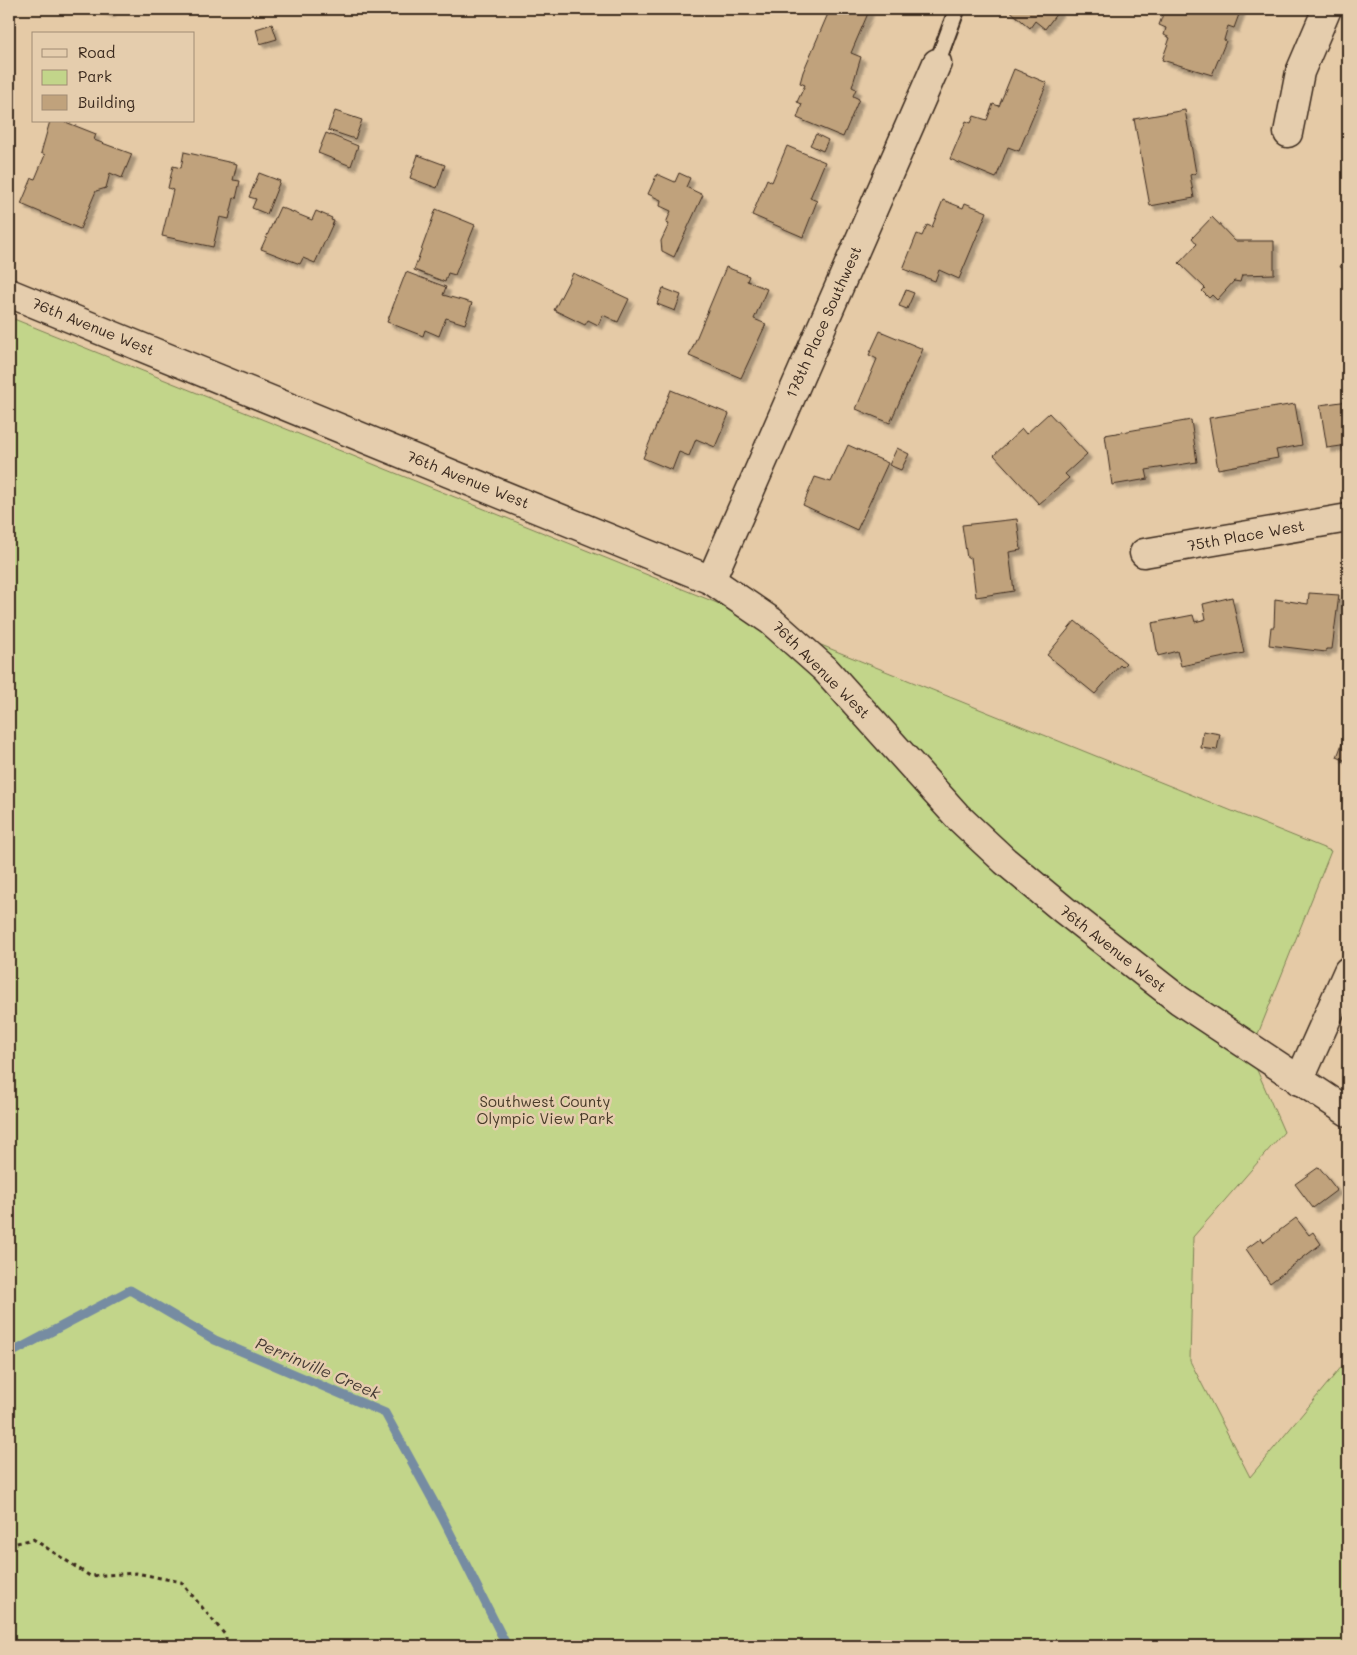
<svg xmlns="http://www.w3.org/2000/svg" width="1357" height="1655" viewBox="0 0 1357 1655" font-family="Mali,sans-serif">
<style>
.green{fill:#c2d58a;stroke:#7e8054}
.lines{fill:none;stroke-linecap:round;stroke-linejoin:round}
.stream{stroke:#768ca2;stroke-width:9}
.building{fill:#c0a27c;stroke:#3b2a1e;filter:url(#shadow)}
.lane-casing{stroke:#3b2a1e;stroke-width:19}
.street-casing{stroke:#3b2a1e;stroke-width:31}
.secondary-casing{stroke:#3b2a1e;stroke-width:31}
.path{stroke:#3b2a1e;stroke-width:3;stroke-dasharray:4 4;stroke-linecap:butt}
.lane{stroke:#e5cdad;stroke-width:15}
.street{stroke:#e5cdad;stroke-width:28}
.secondary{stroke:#e5cdad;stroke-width:28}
.labels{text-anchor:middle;stroke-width:5;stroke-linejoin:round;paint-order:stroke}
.street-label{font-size:15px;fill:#3b2a1e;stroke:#e5cdad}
.park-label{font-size:15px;fill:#483b29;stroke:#e5cdad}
.water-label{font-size:16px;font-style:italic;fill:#453a34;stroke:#e5cdad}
</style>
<defs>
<filter id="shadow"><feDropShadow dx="4.5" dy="4.5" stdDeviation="1" flood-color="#0004"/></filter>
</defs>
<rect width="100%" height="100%" fill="#e5caa6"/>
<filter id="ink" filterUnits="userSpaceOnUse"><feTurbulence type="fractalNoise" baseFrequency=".02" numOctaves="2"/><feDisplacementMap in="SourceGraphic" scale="10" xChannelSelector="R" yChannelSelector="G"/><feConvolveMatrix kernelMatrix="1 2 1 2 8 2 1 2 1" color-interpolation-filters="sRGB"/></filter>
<g filter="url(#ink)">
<!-- green -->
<path class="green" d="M 9,317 L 1331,851 L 1250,1054 L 1284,1132 L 1193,1237 L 1190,1361 L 1250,1477 L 1348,1359 L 1348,1646 L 9,1646 Z"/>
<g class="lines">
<!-- stream -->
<path class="stream" d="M 9,1354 L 130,1290 L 215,1340 L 385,1413 L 442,1517 L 507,1646"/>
</g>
<!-- building -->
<path class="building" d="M 99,9 L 111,9 L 110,13 Z
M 830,9 L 869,11 L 851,53 L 861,57 L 852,87 L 856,89 L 853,96 L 859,99 L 843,137 L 797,118 L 802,104 L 797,102 L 805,85 L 800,83 L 803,72 Z
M 1008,9 L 1060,9 L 1045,29 L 1035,21 L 1030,28 Z
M 1165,9 L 1241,9 L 1234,28 L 1228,26 L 1224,40 L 1226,41 L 1212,75 L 1162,60 L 1170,38 L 1164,35 L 1166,28 L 1159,25 Z
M 272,24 L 277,39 L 260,44 L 256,29 Z
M 1014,69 L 1047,83 L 1019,151 L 1008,147 L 996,178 L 950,159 L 966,121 L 971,123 L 974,116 L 987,120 L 993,104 L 999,106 Z
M 1185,110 L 1196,173 L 1190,175 L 1194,198 L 1150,206 L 1134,119 Z
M 335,111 L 362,120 L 355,139 L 328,130 Z
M 50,121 L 63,121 L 96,134 L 94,140 L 132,154 L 122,178 L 110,173 L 106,188 L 96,191 L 80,229 L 21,204 L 32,178 L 35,179 L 45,155 L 41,153 Z
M 326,133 L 358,146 L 351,166 L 318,153 Z
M 816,134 L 828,140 L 823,151 L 810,145 Z
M 787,146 L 825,162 L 810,198 L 817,201 L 803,237 L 752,215 L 767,179 L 772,182 Z
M 184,152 L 237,164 L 233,180 L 240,181 L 236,199 L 234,198 L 229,219 L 220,217 L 213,247 L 162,236 L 173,190 L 168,188 L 173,166 L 181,168 Z
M 418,155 L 445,165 L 437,188 L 410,178 Z
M 259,173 L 280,181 L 267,214 L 252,208 L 256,199 L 249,197 Z
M 679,173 L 690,178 L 686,187 L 703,195 L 674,257 L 662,251 L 661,241 L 669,224 L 666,223 L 671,211 L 660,206 L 661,200 L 648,194 L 657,174 L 675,182 Z
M 943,200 L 963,208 L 965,203 L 987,212 L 959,279 L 939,270 L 935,281 L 903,269 L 917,234 L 922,236 L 927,225 L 932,227 Z
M 280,207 L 312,220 L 316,211 L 332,218 L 331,220 L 334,221 L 315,263 L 303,258 L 300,264 L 261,249 Z
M 436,209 L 475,225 L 455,275 L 448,273 L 445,282 L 414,270 Z
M 1212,217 L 1235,241 L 1274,241 L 1274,274 L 1242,275 L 1240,282 L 1234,281 L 1217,300 L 1212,295 L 1209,298 L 1202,291 L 1205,288 L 1179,263 L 1197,244 L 1192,238 Z
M 1348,252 L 1348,271 L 1340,267 Z
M 726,267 L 749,276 L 747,281 L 767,289 L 754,319 L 766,324 L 741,378 L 689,356 Z
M 406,272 L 446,287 L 443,295 L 472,303 L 465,324 L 446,318 L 439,336 L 425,330 L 423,336 L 387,322 Z
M 573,273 L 629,299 L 618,322 L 603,315 L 598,325 L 588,320 L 585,325 L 554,310 Z
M 663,288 L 681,295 L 675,311 L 657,304 Z
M 906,290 L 914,293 L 907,309 L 899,306 Z
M 880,331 L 923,349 L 890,423 L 856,409 L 877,359 L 869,355 Z
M 671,390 L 729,414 L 715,447 L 696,439 L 689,456 L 679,452 L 672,470 L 643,458 Z
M 1348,401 L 1348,445 L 1327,448 L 1320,405 Z
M 1295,404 L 1302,445 L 1276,450 L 1278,458 L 1218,469 L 1209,418 Z
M 1049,413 L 1087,454 L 1065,474 L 1069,478 L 1039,504 L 994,455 L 1022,429 L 1026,434 Z
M 1191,420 L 1197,462 L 1146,470 L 1148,479 L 1112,485 L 1105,435 Z
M 848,445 L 888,463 L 857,530 L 803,505 L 815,477 L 831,482 Z
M 897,448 L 909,454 L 901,470 L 889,465 Z
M 1017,519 L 1021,550 L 1009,552 L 1014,591 L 976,597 L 971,557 L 967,558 L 962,525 Z
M 1309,593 L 1339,595 L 1332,649 L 1326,649 L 1326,652 L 1269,645 L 1271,627 L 1274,627 L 1275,599 L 1308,604 Z
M 1232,597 L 1244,653 L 1181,666 L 1177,651 L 1158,656 L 1152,623 L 1193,615 L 1195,622 L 1206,619 L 1203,604 Z
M 1075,621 L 1126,663 L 1122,667 L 1120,665 L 1095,694 L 1047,655 Z
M 1348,728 L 1348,762 L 1337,757 Z
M 1203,731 L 1220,734 L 1217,750 L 1201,748 Z
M 1319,1167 L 1337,1190 L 1313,1208 L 1295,1184 Z
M 1296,1218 L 1309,1235 L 1313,1232 L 1321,1244 L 1270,1283 L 1246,1249 L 1261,1238 L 1264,1242 Z"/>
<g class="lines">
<!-- lane casing -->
<g class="lane-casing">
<path id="lane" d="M 937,63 L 957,9"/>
</g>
<!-- street casing -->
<g class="street-casing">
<path id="street" d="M 1288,133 L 1300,72 L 1327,9
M 1144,553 L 1348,518
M 711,580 L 937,63
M 1299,1081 L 1348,971"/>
</g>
<!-- secondary casing -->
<g class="secondary-casing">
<path id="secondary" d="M 9,293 L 711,580 L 771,621 L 825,669 L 958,817 L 1005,861 L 1064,910 L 1179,1000 L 1348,1112"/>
</g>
<!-- path -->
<path class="path" d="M 9,1545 L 33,1539 L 90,1576 L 136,1573 L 181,1582 L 226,1636 L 226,1646"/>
<!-- lane -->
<use href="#lane" class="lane"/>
<!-- street -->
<use href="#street" class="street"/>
<!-- secondary -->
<use href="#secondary" class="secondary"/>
</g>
</g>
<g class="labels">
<!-- street labels -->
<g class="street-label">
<text transform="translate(824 322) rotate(-66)" y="5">178th Place Southwest</text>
<text transform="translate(93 327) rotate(22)" y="5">76th Avenue West</text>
<text transform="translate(468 480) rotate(22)" y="5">76th Avenue West</text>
<text transform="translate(1246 536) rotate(-10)" y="5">75th Place West</text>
<text transform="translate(821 670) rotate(45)" y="5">76th Avenue West</text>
<text transform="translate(1113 949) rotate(38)" y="5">76th Avenue West</text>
</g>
<!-- park labels -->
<g class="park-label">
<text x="545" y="1107">Southwest County<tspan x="545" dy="17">Olympic View Park</tspan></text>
</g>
<!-- water labels -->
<g class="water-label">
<text transform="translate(318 1368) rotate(23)" y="6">Perrinville Creek</text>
</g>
</g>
<!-- margin -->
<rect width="1357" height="1655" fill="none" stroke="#e5cdad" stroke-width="30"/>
<rect x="15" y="15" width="1327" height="1625" fill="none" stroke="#3b2a1e" stroke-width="2" filter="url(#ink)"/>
<!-- legend -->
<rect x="32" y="32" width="162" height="90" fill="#e5cdad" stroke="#a18c74"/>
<rect x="42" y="49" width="25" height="8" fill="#e5cdad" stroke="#a18c74"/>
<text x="78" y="58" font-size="15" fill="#3b2a1e">Road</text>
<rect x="42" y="70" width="25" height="15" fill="#c2d58a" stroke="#a18c74"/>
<text x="78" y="82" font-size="15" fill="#3b2a1e">Park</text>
<rect x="42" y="95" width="25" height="15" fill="#c0a27c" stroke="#a18c74"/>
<text x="78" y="108" font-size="15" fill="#3b2a1e">Building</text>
</svg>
